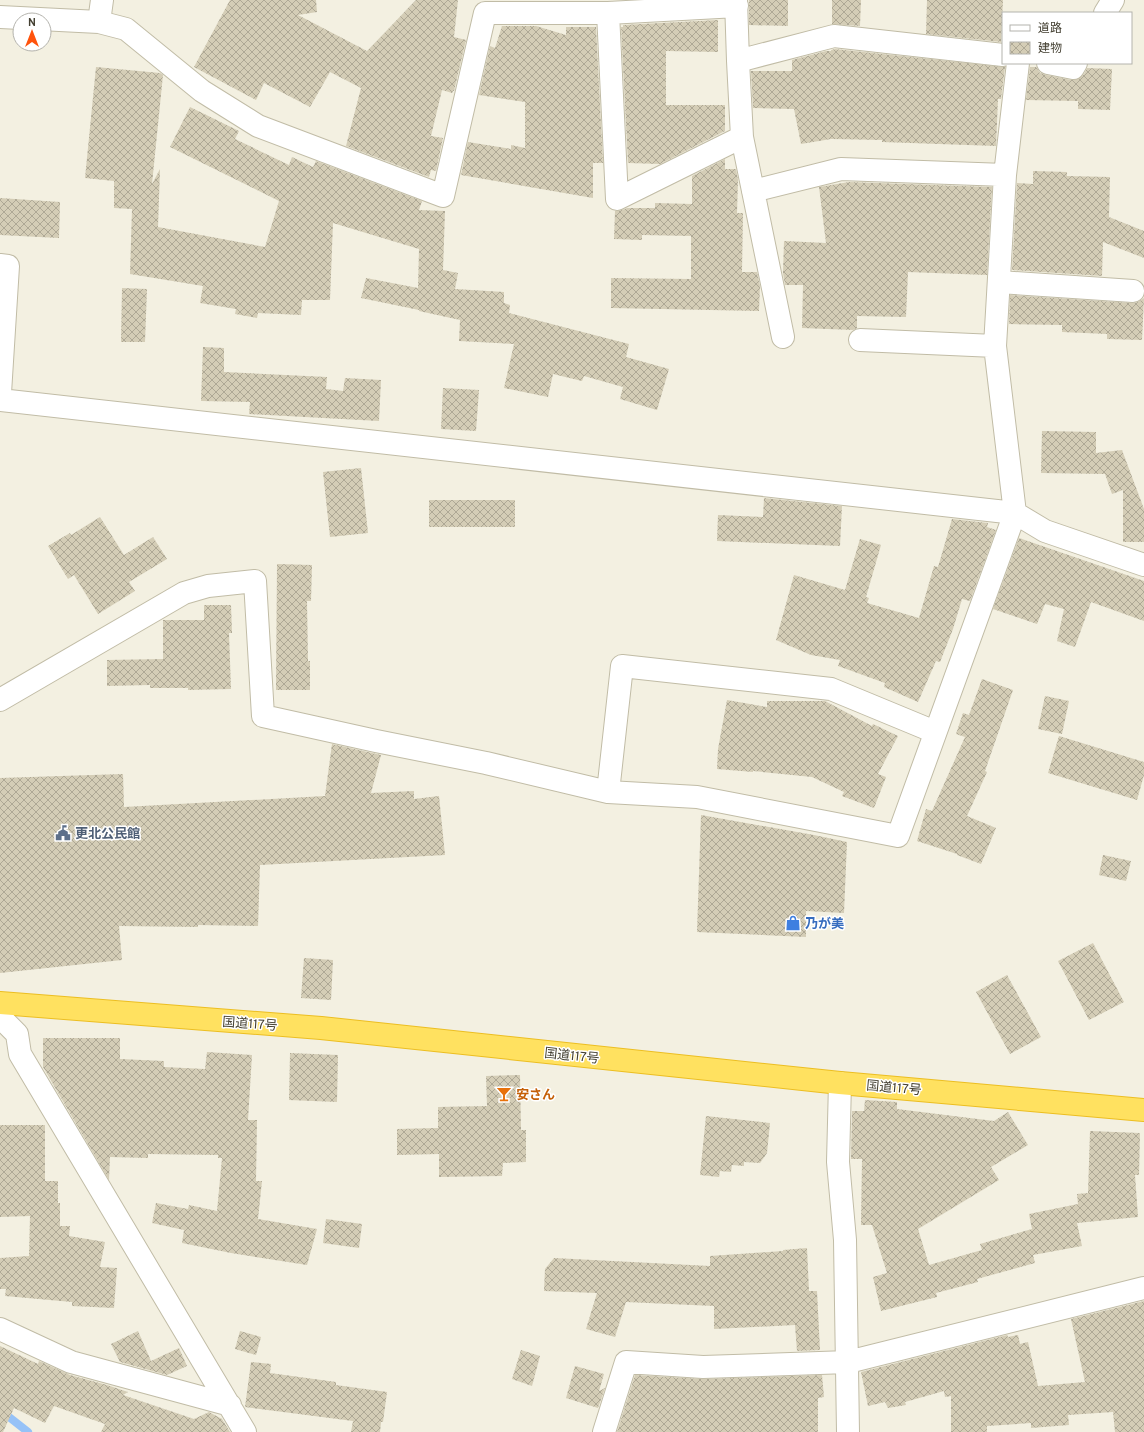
<svg xmlns="http://www.w3.org/2000/svg" width="1144" height="1432" viewBox="0 0 1144 1432" font-family="Overpass,'Noto Sans JP',sans-serif">
<style>
.lines{fill:none;stroke-linecap:round;stroke-linejoin:round}
.stream{stroke:#96c2f7;stroke-width:8}
.building{fill:url(#building-cross-hatch)}
.minor-casing{stroke:#c1bca6;stroke-width:24}
.highway-casing{stroke:#ecbe22;stroke-width:24}
.minor{stroke:#fff;stroke-width:22}
.highway{stroke:#ffe160;stroke-width:22}
.labels{text-anchor:middle;stroke-width:3;stroke-linejoin:round;paint-order:stroke}
.service-label{font-size:13px;font-weight:bold;fill:#4e5e75;stroke:#fff;text-anchor:start}
.shop-label{font-size:13px;font-weight:bold;fill:#366cbe;stroke:#fff;text-anchor:start}
.street-label{font-size:13px;fill:#444032;stroke:#fff}
.food-label{font-size:13px;font-weight:bold;fill:#c56008;stroke:#fff;text-anchor:start}
</style>
<defs>
<pattern id="building-cross-hatch" width="8" height="8" patternUnits="userSpaceOnUse"><rect width="8" height="8" fill="#d4cdb6"/><path d="M0 0l8 8M0 8l8-8" fill="none" stroke="#aea895"/></pattern>
</defs>
<rect width="100%" height="100%" fill="#f3f0e1"/>
<g class="lines">
<!-- stream -->
<path class="stream" d="M 0,1410 L 28,1432"/>
</g>
<!-- building -->
<path class="building" d="M 230,0 L 316,0 L 317,12 L 298,15 L 367,51 L 416,0 L 458,0 L 454,37 L 466,40 L 454,91 L 453,91 L 452,93 L 442,90 L 431,136 L 443,138 L 436,171 L 431,170 L 429,177 L 346,146 L 361,88 L 330,72 L 310,107 L 264,83 L 256,100 L 194,67 Z
M 749,0 L 788,0 L 788,26 L 749,25 Z
M 832,0 L 861,0 L 860,26 L 832,24 Z
M 927,0 L 1003,0 L 1001,42 L 926,34 Z
M 718,20 L 718,52 L 666,51 L 666,105 L 725,105 L 725,131 L 660,164 L 628,163 L 621,27 L 623,27 L 623,25 Z
M 502,26 L 536,26 L 566,35 L 566,27 L 596,27 L 603,163 L 593,163 L 593,198 L 461,175 L 468,142 L 511,149 L 511,145 L 525,148 L 525,102 L 479,95 L 490,46 L 495,48 Z
M 835,49 L 1005,67 L 1001,99 L 998,99 L 996,146 L 882,142 L 882,140 L 831,139 L 801,144 L 794,109 L 753,108 L 751,71 L 792,71 L 792,60 L 826,51 L 831,51 L 831,50 Z
M 96,67 L 160,73 L 163,75 L 152,184 L 160,169 L 158,227 L 265,247 L 279,201 L 170,147 L 190,107 L 239,131 L 235,139 L 289,165 L 292,157 L 313,167 L 316,161 L 422,201 L 419,210 L 445,211 L 443,270 L 458,273 L 455,289 L 504,292 L 504,303 L 510,305 L 509,313 L 629,344 L 626,357 L 669,369 L 657,410 L 620,399 L 623,387 L 584,376 L 582,381 L 553,374 L 548,397 L 504,388 L 514,344 L 459,341 L 460,320 L 419,311 L 419,310 L 361,298 L 366,278 L 418,288 L 419,249 L 333,223 L 330,300 L 302,300 L 301,315 L 258,313 L 257,318 L 235,314 L 236,309 L 200,303 L 203,286 L 130,274 L 132,209 L 114,208 L 114,181 L 85,178 Z
M 1030,67 L 1036,67 L 1040,73 L 1046,75 L 1071,80 L 1078,79 L 1084,74 L 1087,68 L 1112,69 L 1110,110 L 1078,109 L 1078,101 L 1026,100 Z
M 725,159 L 725,169 L 736,169 L 738,180 L 737,213 L 743,213 L 742,272 L 757,272 L 760,286 L 759,311 L 611,308 L 611,278 L 691,279 L 691,236 L 642,235 L 642,240 L 614,239 L 615,211 L 622,210 L 627,208 L 655,208 L 655,203 L 692,204 L 692,176 Z
M 1033,171 L 1067,172 L 1067,176 L 1110,177 L 1109,217 L 1144,231 L 1144,258 L 1103,242 L 1102,276 L 1012,270 L 1017,183 L 1033,184 Z
M 849,182 L 992,187 L 987,275 L 908,272 L 906,317 L 857,316 L 857,328 L 853,330 L 802,328 L 803,285 L 785,285 L 783,273 L 784,241 L 826,243 L 819,187 Z
M 0,198 L 60,202 L 59,238 L 0,235 Z
M 122,288 L 147,289 L 145,342 L 121,342 Z
M 1010,295 L 1132,303 L 1138,302 L 1144,298 L 1142,340 L 1107,339 L 1107,334 L 1062,332 L 1062,325 L 1009,324 Z
M 203,347 L 224,348 L 224,372 L 327,377 L 326,389 L 343,391 L 345,378 L 381,380 L 379,421 L 249,414 L 250,402 L 201,401 Z
M 443,388 L 479,390 L 476,431 L 441,429 Z
M 1042,431 L 1096,432 L 1096,453 L 1122,450 L 1144,509 L 1144,542 L 1123,542 L 1123,490 L 1112,494 L 1105,474 L 1041,473 Z
M 361,468 L 368,533 L 330,537 L 323,472 Z
M 764,498 L 842,506 L 840,546 L 717,541 L 718,515 L 763,517 Z
M 429,500 L 515,500 L 515,527 L 429,527 Z
M 100,517 L 124,555 L 153,537 L 167,559 L 129,582 L 135,591 L 98,614 L 74,575 L 68,579 L 48,546 L 70,533 L 71,535 Z
M 952,519 L 988,523 L 987,527 L 996,530 L 970,601 L 962,599 L 953,629 L 940,662 L 936,661 L 918,702 L 884,687 L 885,683 L 838,666 L 840,660 L 811,655 L 776,640 L 794,575 L 845,590 L 860,539 L 881,545 L 866,597 L 869,598 L 867,603 L 919,618 L 934,566 L 938,567 Z
M 1019,538 L 1144,581 L 1144,621 L 1091,602 L 1075,647 L 1057,641 L 1064,609 L 1045,604 L 1037,624 L 993,609 Z
M 277,564 L 312,565 L 311,601 L 307,601 L 308,661 L 310,661 L 310,690 L 276,690 Z
M 204,605 L 231,605 L 232,633 L 229,633 L 231,689 L 188,690 L 188,688 L 150,688 L 150,685 L 107,686 L 107,660 L 163,659 L 163,620 L 204,620 Z
M 982,679 L 1013,690 L 985,771 L 987,772 L 967,816 L 996,828 L 981,864 L 957,855 L 957,854 L 917,841 L 926,809 L 932,811 L 965,737 L 956,734 L 963,713 L 969,715 Z
M 1045,696 L 1069,701 L 1062,734 L 1038,729 Z
M 727,700 L 767,707 L 767,701 L 825,701 L 872,726 L 873,724 L 898,736 L 878,774 L 886,777 L 874,808 L 842,796 L 844,792 L 812,777 L 753,771 L 753,772 L 717,769 L 718,749 Z
M 1059,736 L 1144,762 L 1144,775 L 1137,800 L 1048,773 Z
M 332,744 L 381,755 L 371,793 L 414,791 L 414,799 L 439,796 L 445,855 L 260,865 L 258,926 L 198,925 L 198,927 L 119,926 L 122,960 L 0,973 L 0,778 L 123,774 L 124,807 L 325,796 Z
M 701,815 L 814,835 L 847,842 L 844,913 L 806,911 L 806,937 L 697,932 Z
M 1103,855 L 1131,861 L 1126,881 L 1099,875 Z
M 1093,943 L 1124,1002 L 1089,1020 L 1058,961 Z
M 304,958 L 333,960 L 331,1000 L 301,998 Z
M 1007,975 L 1041,1037 L 1010,1054 L 976,992 Z
M 43,1038 L 120,1038 L 120,1059 L 164,1061 L 164,1067 L 205,1069 L 207,1052 L 252,1055 L 248,1120 L 257,1120 L 256,1181 L 262,1181 L 258,1219 L 317,1229 L 307,1265 L 231,1253 L 182,1243 L 184,1230 L 152,1223 L 156,1203 L 188,1209 L 189,1205 L 217,1211 L 222,1158 L 218,1158 L 218,1155 L 148,1154 L 148,1158 L 110,1157 L 109,1180 L 43,1067 Z
M 290,1053 L 338,1055 L 337,1102 L 289,1100 Z
M 520,1075 L 521,1130 L 526,1130 L 526,1162 L 503,1163 L 502,1176 L 439,1177 L 439,1154 L 397,1155 L 397,1129 L 438,1128 L 438,1107 L 487,1106 L 486,1076 Z
M 865,1100 L 897,1102 L 897,1109 L 994,1121 L 1008,1112 L 1028,1145 L 991,1167 L 999,1180 L 918,1229 L 929,1265 L 982,1250 L 980,1244 L 1032,1229 L 1029,1214 L 1078,1204 L 1077,1194 L 1088,1193 L 1090,1131 L 1140,1133 L 1139,1175 L 1135,1175 L 1138,1217 L 1077,1223 L 1082,1246 L 1033,1255 L 1035,1263 L 977,1279 L 978,1282 L 936,1293 L 937,1297 L 881,1311 L 873,1277 L 887,1273 L 872,1225 L 861,1225 L 862,1159 L 851,1159 L 852,1111 L 864,1111 Z
M 706,1116 L 770,1123 L 767,1153 L 760,1163 L 744,1162 L 744,1166 L 732,1165 L 731,1172 L 720,1171 L 719,1177 L 700,1175 Z
M 0,1125 L 45,1125 L 45,1181 L 58,1181 L 58,1203 L 60,1203 L 60,1226 L 70,1226 L 69,1236 L 105,1242 L 100,1267 L 117,1268 L 114,1308 L 72,1306 L 72,1302 L 5,1296 L 6,1289 L 0,1289 L 0,1258 L 29,1256 L 30,1216 L 0,1217 Z
M 326,1219 L 362,1224 L 359,1248 L 323,1243 Z
M 807,1248 L 809,1291 L 817,1291 L 820,1350 L 797,1351 L 795,1325 L 714,1329 L 714,1306 L 626,1302 L 615,1337 L 586,1329 L 597,1293 L 544,1291 L 545,1269 L 554,1258 L 710,1266 L 710,1256 L 783,1251 L 783,1250 Z
M 1144,1301 L 1144,1432 L 1115,1432 L 1113,1412 L 1068,1415 L 1069,1425 L 1031,1428 L 1031,1423 L 987,1426 L 987,1432 L 951,1432 L 951,1396 L 945,1397 L 944,1391 L 905,1402 L 906,1405 L 888,1408 L 885,1402 L 868,1406 L 861,1372 L 1007,1335 L 1008,1337 L 1018,1335 L 1020,1344 L 1028,1342 L 1038,1386 L 1085,1382 L 1071,1319 Z
M 138,1331 L 151,1361 L 179,1348 L 187,1366 L 167,1375 L 120,1362 L 111,1344 Z
M 240,1331 L 261,1337 L 256,1355 L 235,1349 Z
M 0,1346 L 38,1364 L 39,1361 L 70,1375 L 107,1385 L 128,1392 L 123,1395 L 194,1419 L 209,1412 L 222,1419 L 230,1432 L 101,1432 L 105,1424 L 54,1406 L 45,1423 L 14,1408 L 3,1432 L 0,1432 Z
M 521,1350 L 540,1356 L 532,1386 L 512,1379 Z
M 251,1362 L 271,1364 L 270,1373 L 336,1382 L 336,1385 L 387,1392 L 383,1422 L 381,1422 L 380,1432 L 351,1432 L 353,1421 L 245,1407 Z
M 575,1366 L 604,1374 L 599,1391 L 605,1388 L 598,1408 L 566,1398 Z
M 635,1375 L 703,1379 L 822,1375 L 824,1397 L 818,1398 L 818,1432 L 617,1432 Z"/>
<g class="lines">
<!-- minor casing -->
<g class="minor-casing">
<path id="minor" d="M 736,0 L 738,61 L 742,137 L 783,337
M 608,13 L 617,199 L 742,137
M 1105,13 L 1113,0
M 0,17 L 99,22 L 126,29 L 202,91 L 258,126 L 443,196 L 485,13 L 608,13 L 737,6
M 99,22 L 102,0
M 738,61 L 834,36 L 1003,55
M 1048,63 L 1073,68 L 1076,63
M 753,191 L 841,169 L 1005,175
M 0,265 L 8,266 L 0,393
M 999,282 L 1133,291
M 860,340 L 995,346
M 0,400 L 1015,513 L 1045,531 L 1144,565
M 0,700 L 184,593 L 208,586 L 255,581 L 263,716 L 376,741 L 486,763 L 608,792 L 697,797 L 898,836 L 1015,513 L 995,346 L 1005,175 L 1018,63
M 608,792 L 622,666 L 831,689 L 935,732
M 0,1017 L 17,1034 L 20,1054 L 245,1432
M 840,1083 L 838,1162 L 845,1240 L 848,1432
M 0,1329 L 71,1362 L 230,1405
M 604,1432 L 626,1362 L 703,1367 L 848,1362 L 1144,1288"/>
</g>
<!-- highway casing -->
<g class="highway-casing">
<path id="highway" d="M 0,1003 L 321,1028 L 840,1083 L 1144,1110"/>
</g>
<!-- minor -->
<use href="#minor" class="minor"/>
<!-- highway -->
<use href="#highway" class="highway"/>
</g>
<!-- icons -->
<defs>
<g id="civic-bare" transform="scale(1.2)"><path d="M-.6-6.5H3V-4.5H.6V-3L4-1V1h2V6H-6V1h2V-1L-.6-3ZM-1.2 2.5V6h2.4V2.5Z" fill="#5c6f8a" stroke="#fff" stroke-width="2.5" paint-order="stroke"/></g>
<g id="shop-bare" transform="scale(1.2)"><path d="M-5-2.5h2.3a2.7 3.5 0 0 1 5.4 0H5L5.5 6h-11ZM-1.5-2.5h3a1.5 2.3 0 0 0-3 0Z" fill="#3f7fe0" stroke="#fff" stroke-width="2.5" paint-order="stroke"/></g>
<g id="bar-bare" transform="scale(1.2)"><path d="M-6-5H6L.8 .8V4.5H3.5V6h-7V4.5H-.8V.8Z" fill="#e8710a" stroke="#fff" stroke-width="2.5" paint-order="stroke"/></g>
</defs>
<g fill-rule="evenodd">
<use href="#civic-bare" x="63" y="833"/>
<use href="#shop-bare" x="793" y="923"/>
<use href="#bar-bare" x="504" y="1094"/>
</g>
<g class="labels">
<!-- service labels -->
<g class="service-label">
<text x="75" y="838">更北公民館</text>
</g>
<!-- shop labels -->
<g class="shop-label">
<text x="805" y="928">乃が美</text>
</g>
<!-- street labels -->
<g class="street-label">
<text transform="translate(250 1023) rotate(4)" y="5">国道117号</text>
<text transform="translate(572 1055) rotate(6)" y="5">国道117号</text>
<text transform="translate(894 1087) rotate(5)" y="5">国道117号</text>
</g>
<!-- food labels -->
<g class="food-label">
<text x="516" y="1099">安さん</text>
</g>
</g>
<!-- legend -->
<rect x="1002" y="12" width="130" height="52" fill="#ffffff" stroke="#b4b3ad"/>
<rect x="1010" y="25" width="20" height="6" fill="#ffffff" stroke="#b4b3ad"/>
<text x="1038" y="32" font-size="12" fill="#444032">道路</text>
<rect x="1010" y="42" width="20" height="12" fill="url(#building-cross-hatch)" stroke="#b4b3ad"/>
<text x="1038" y="52" font-size="12" fill="#444032">建物</text>
<!-- north arrow -->
<g transform="translate(32 32)"><circle r="19" fill="#ffffff" stroke="#b4b3ad"/>
<path d="M0-3L7 15L0 10L-7 15Z" fill="#ff530c"/>
<text y="-6" font-size="11" font-weight="bold" text-anchor="middle" fill="#444032">N</text>
</g>
</svg>
